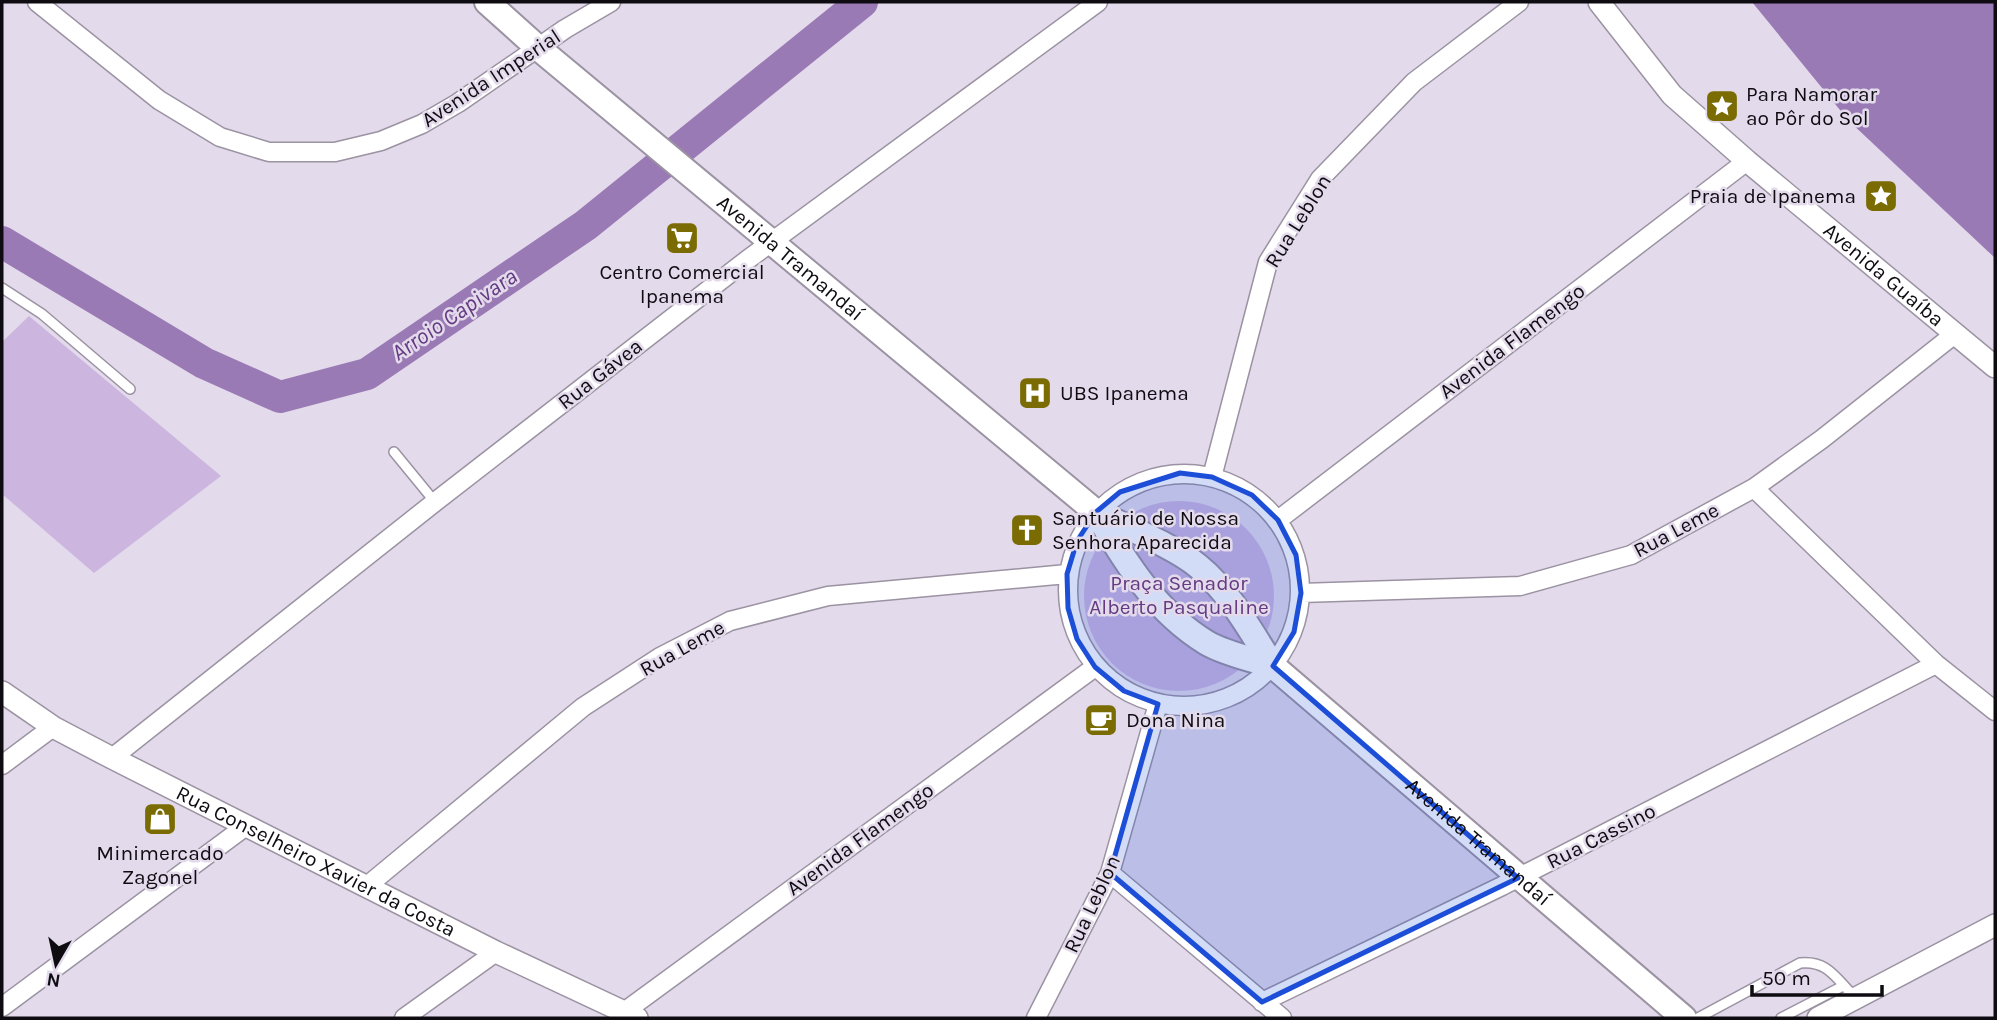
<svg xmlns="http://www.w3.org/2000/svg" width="1997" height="1020" viewBox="0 0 1997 1020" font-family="Karla,sans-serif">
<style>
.green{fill:#ccb6e0}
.water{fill:#9a7ab4}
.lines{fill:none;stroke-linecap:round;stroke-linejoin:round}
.river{stroke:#9a7ab4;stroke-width:32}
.service-casing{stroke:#9b92a2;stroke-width:12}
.minor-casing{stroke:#9b92a2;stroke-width:21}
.tertiary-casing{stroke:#9b92a2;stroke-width:24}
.secondary-casing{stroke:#9b92a2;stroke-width:28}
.service{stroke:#fff;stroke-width:9}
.minor{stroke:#fff;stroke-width:18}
.tertiary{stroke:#fff;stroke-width:21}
.secondary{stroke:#fff;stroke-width:24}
.marked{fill:#1d4ed8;fill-opacity:0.2;stroke:#1d4ed8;stroke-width:5;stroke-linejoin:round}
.labels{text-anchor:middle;stroke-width:5;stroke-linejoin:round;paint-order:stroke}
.street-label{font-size:21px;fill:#0e0b11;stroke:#e3daeb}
.poi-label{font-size:21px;fill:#0e0b11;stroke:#e3daeb;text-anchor:start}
.park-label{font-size:21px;fill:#643a82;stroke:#e3daeb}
.water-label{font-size:23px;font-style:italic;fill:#643a82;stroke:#e3daeb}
</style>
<rect width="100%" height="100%" fill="#e3daeb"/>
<!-- green -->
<path class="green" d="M 29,316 L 221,476 L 94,573 L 2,494 L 2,342 Z
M1084 596a95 95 0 1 1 190 0a95 95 0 1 1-190 0Z"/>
<!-- water -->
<path class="water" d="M 1752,2 L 1995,2 L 1995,258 L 1849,121 Z"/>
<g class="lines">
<!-- river -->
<path class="river" d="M 2,242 L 204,363 L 280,397 L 367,374 L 586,225 L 862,2"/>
<!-- service casing -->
<g class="service-casing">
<path id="service" d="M 2,288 L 42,314 L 130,389
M 394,452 L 435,502
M 1698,1018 L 1800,963 C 1828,960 1836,979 1855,997
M 1781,1018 L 1843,986"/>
</g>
<!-- minor casing -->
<g class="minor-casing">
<path id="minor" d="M 37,2 L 159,100 L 220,137 L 269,152 L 335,152 L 381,141 L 422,124 L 458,103 L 565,29 L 611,2
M1068 590a116 116 0 1 1 232 0a116 116 0 1 1-232 0Z
M 1212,477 L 1268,262 L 1320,179 L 1414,82 L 1519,2
M 1754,488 L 1936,664 L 1995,711
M 1278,520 L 1747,161
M 1301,593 L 1520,586 L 1631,555 L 1754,488 L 1822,439 L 1956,333
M 112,758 L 435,502 L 747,260 L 1098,2
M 2,765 L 53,727
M 1110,873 L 1282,1018
M 367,886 L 583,707 L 660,657 L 730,621 L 828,596 L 1067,574
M 1262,1002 L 1502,886 L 1936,664
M 2,1007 L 246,826
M 624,1012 L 1095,667
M 404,1018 L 496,952
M 1036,1018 L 1110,873 L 1158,704"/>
</g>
<!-- tertiary casing -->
<g class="tertiary-casing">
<g id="tertiary">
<path id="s1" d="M 1599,2 L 1672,95 L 1747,161 L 1995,367"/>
<path id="s2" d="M 2,692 L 53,727 L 112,758 L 496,952 L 637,1018"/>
<path d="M 1818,1018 L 1995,925"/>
</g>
</g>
<!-- secondary casing -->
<g class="secondary-casing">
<g id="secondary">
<path id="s3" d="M 487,2 L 537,47 L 1096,512 C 1125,527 1174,546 1198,566 C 1230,592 1251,632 1273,666 L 1684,1018"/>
<path d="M 1096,512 C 1125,562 1156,612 1207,643 C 1226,654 1252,659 1273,666"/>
</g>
</g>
<!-- service -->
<use href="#service" class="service"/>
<!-- minor -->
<use href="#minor" class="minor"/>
<!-- tertiary -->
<use href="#tertiary" class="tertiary"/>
<!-- secondary -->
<use href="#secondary" class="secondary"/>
</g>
<!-- marked area -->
<path class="marked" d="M 1180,473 L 1212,477 L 1252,495 L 1278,520 L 1296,555 L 1301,593 L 1294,632 L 1273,666 L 1518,878 L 1262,1002 L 1110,873 L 1158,704 L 1124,691 L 1095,667 L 1077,639 L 1068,608 L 1067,574 L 1077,541 L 1096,512 L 1120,492 Z"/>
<!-- icons -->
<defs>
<g id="sight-square" transform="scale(1.75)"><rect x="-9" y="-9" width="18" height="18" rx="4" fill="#7a6b03" stroke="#e3daeb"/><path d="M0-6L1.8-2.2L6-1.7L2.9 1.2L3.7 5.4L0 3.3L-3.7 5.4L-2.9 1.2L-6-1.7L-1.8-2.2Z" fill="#fff"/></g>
<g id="supermarket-square" transform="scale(1.75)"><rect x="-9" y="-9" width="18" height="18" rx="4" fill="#7a6b03" stroke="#e3daeb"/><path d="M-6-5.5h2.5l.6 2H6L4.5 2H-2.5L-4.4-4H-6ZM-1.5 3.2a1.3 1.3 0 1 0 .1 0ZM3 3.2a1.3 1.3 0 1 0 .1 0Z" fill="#fff"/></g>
<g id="hospital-square" transform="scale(1.75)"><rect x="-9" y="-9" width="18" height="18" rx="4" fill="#7a6b03" stroke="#e3daeb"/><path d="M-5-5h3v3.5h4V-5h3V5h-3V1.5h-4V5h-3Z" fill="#fff"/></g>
<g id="church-square" transform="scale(1.75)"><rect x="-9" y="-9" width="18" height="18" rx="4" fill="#7a6b03" stroke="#e3daeb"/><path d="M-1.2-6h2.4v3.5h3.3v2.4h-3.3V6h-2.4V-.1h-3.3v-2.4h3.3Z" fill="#fff"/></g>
<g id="cafe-square" transform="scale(1.75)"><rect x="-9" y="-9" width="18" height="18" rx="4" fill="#7a6b03" stroke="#e3daeb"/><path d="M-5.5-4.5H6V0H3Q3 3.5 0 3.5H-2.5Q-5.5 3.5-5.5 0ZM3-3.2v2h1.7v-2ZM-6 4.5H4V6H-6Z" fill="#fff"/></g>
<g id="shop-square" transform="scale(1.75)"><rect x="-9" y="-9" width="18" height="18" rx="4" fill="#7a6b03" stroke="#e3daeb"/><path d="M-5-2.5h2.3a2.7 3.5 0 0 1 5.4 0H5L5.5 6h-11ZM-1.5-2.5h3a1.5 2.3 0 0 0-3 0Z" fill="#fff"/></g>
</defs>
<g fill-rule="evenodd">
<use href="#sight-square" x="1722" y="106"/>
<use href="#sight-square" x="1881" y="196"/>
<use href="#supermarket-square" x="682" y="238"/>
<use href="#hospital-square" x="1035" y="393"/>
<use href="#church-square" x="1027" y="530"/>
<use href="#cafe-square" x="1101" y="720"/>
<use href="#shop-square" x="160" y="819"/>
</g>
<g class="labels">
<!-- street labels -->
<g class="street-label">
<text transform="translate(491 78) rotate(-33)" y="7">Avenida Imperial</text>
<text transform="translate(1298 221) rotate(-58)" y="7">Rua Leblon</text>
<text dy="7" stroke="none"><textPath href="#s3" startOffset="397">Avenida Tramandaí</textPath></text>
<text dy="7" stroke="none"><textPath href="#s1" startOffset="396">Avenida Guaíba</textPath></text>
<text transform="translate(1512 341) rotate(-37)" y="7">Avenida Flamengo</text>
<text transform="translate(600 374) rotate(-38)" y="7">Rua Gávea</text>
<text transform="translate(1676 530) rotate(-28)" y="7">Rua Leme</text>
<text transform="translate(682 648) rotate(-29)" y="7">Rua Leme</text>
<text transform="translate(1601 836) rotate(-27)" y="7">Rua Cassino</text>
<text transform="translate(860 839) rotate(-36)" y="7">Avenida Flamengo</text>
<text dy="7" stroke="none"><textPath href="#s3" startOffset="1306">Avenida Tramandaí</textPath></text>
<text dy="7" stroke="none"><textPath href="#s2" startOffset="357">Rua Conselheiro Xavier da Costa</textPath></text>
<text transform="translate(1092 904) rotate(-65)" y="7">Rua Leblon</text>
</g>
<!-- poi labels -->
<g class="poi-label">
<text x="1746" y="101">Para Namorar<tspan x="1746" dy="24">ao Pôr do Sol</tspan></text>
<text x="1856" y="203" text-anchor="end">Praia de Ipanema</text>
<text x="682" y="279" text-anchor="middle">Centro Comercial<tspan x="682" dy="24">Ipanema</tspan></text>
<text x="1060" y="400">UBS Ipanema</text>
<text x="1052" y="525">Santuário de Nossa<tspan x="1052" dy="24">Senhora Aparecida</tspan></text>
<text x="1126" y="727">Dona Nina</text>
<text x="160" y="860" text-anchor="middle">Minimercado<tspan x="160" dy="24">Zagonel</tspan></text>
</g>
<!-- park labels -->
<g class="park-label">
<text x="1179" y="590">Praça Senador<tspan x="1179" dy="24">Alberto Pasqualine</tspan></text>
</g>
<!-- water labels -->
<g class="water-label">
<text transform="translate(454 314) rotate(-34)" y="8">Arroio Capivara</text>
</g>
</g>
<!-- border -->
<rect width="1997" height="1020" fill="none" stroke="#0e0b11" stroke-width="7"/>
<!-- north arrow -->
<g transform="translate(56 964) rotate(189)" stroke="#e3daeb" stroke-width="5" paint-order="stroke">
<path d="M0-5L12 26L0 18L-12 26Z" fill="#0e0b11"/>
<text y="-10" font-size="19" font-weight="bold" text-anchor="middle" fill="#0e0b11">N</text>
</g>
<!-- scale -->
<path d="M1752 985v10h130v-10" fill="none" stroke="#0e0b11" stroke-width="3.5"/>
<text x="1762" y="985" font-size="21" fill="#0e0b11" stroke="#e3daeb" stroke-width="5" paint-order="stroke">50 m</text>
</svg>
